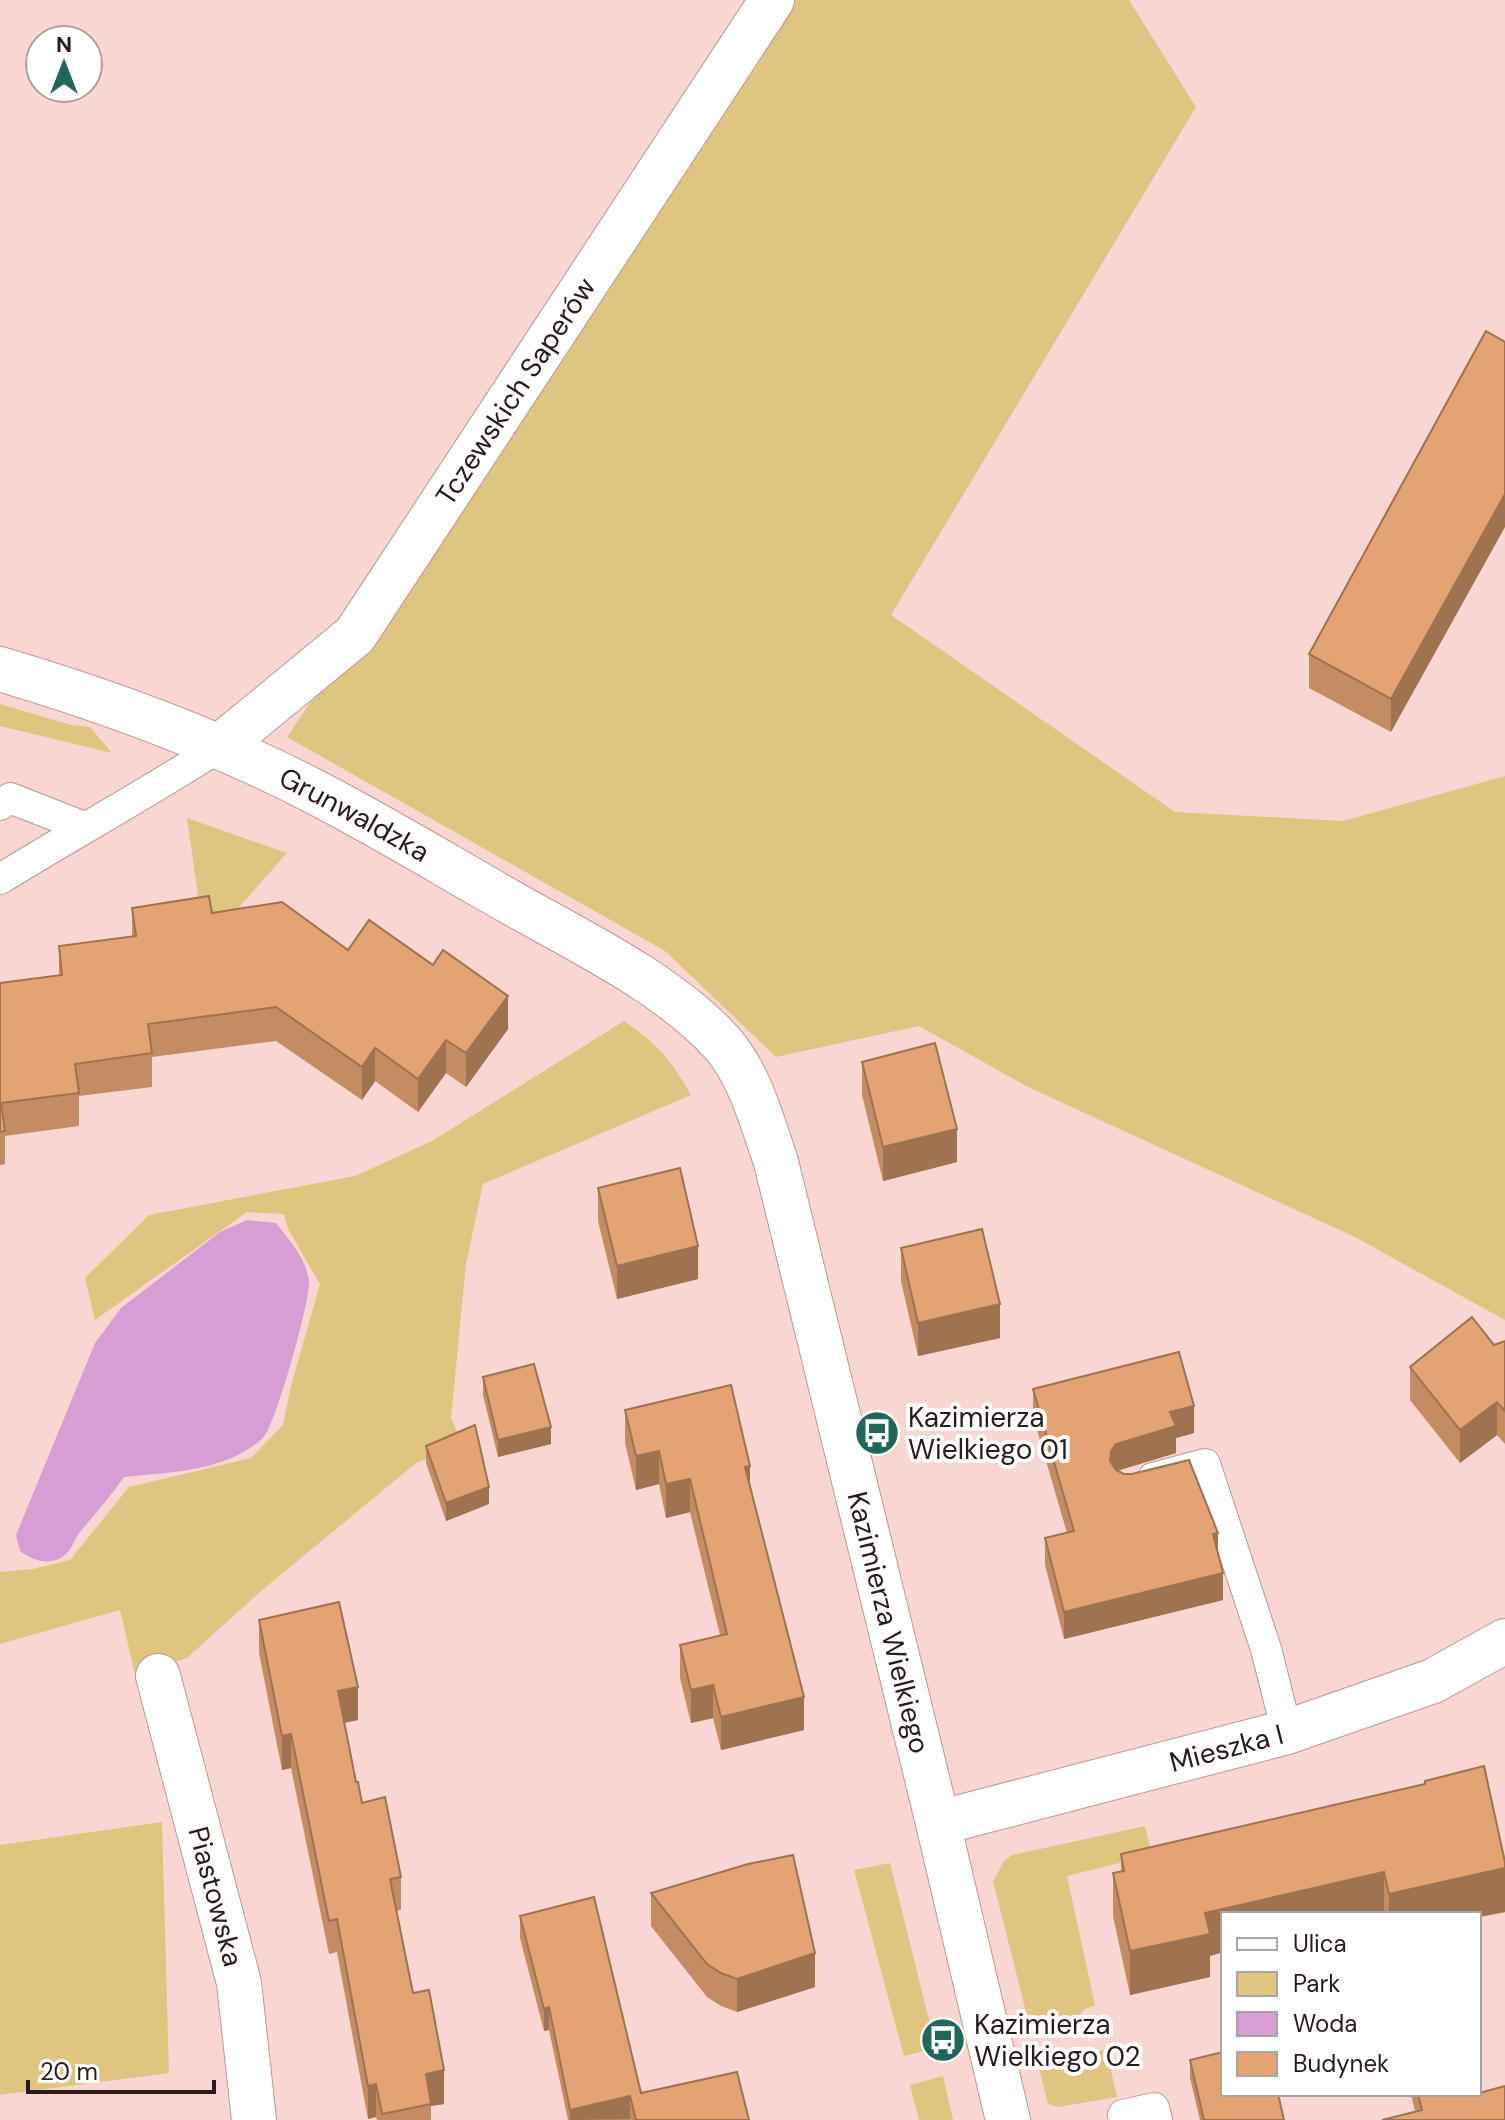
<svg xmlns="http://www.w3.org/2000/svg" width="1505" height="2120" viewBox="0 0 1505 2120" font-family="'DM Sans',sans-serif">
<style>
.green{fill:#e0c580}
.water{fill:#d79ed6}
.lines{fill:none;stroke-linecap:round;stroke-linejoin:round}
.service-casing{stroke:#ba9994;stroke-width:32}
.minor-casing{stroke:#ba9994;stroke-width:46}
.service{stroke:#fff;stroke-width:30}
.minor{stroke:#fff;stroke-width:44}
.wall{fill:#c38c62}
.shaded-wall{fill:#9f7250}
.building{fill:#e3a372;stroke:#9f7250;stroke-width:2}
.labels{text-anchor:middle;stroke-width:8;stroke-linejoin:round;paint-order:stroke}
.street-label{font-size:28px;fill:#291c1b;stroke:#fff}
.poi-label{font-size:28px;fill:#291c1b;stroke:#fff;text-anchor:start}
</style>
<rect width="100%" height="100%" fill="#f9d6d1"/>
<!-- green -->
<path class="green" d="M 785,0 L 1129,0 L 1196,107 L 891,615 L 1175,812 L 1343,821 L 1505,776 L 1505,1320 L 1355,1237 L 1028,1087 L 919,1026 L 776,1057 L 665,951 L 287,737 Z
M 0,704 L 71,725 L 90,727 L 112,753 L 0,726 Z
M 187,818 L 287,853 L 225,923 L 201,916 Z
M 624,1021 C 657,1044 672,1060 691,1095 L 483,1184 L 466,1264 L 451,1418 L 463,1444 L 416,1463 L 260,1592 L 187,1658 L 135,1674 L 120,1610 L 0,1644 L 0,1572 L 33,1569 L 70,1560 L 129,1487 L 251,1458 L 283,1425 L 291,1386 L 320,1284 L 288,1229 L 284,1214 L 247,1212 L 95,1320 L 85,1278 L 149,1215 L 355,1176 L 432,1141 Z
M 162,1822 L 169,2073 L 0,2095 L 0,1845 Z
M 1145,1826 L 1152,1855 L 1067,1876 L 1095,2005 L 1085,2009 L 1075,2019 L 1030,2028 L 993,1881 L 1004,1861 L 1012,1855 Z
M 890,1863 L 936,2048 L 904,2056 L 854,1870 Z
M 1106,2050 L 1117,2097 L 1058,2107 L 1048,2104 L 1037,2060 Z
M 943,2076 L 953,2120 L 919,2120 L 910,2085 Z"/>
<!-- water -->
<path class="water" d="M 247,1220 L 276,1223 C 289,1240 306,1258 309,1281 C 311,1299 275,1427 263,1438 C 225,1472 171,1472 124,1477 C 110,1497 95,1514 80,1532 C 75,1538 72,1549 66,1554 C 51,1567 34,1561 20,1551 L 16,1535 L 95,1343 L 121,1308 L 220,1232 Z"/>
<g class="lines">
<!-- service casing -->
<g class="service-casing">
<path id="service" d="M 0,805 L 10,798 L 84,827
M 0,879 C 73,834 148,793 219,747
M 1153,1478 L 1205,1464 L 1266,1649 L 1287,1732
M 1123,2115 L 1154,2108 L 1157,2120"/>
</g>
<!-- minor casing -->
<g class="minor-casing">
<g id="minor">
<path id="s1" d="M 0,669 C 108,701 215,740 315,792 C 381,826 445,865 510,902 C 579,941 667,983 721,1042 C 750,1074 762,1122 776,1162 L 938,1823 L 1008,2120"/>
<path id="s2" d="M 219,747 L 355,635 L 772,0"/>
<path id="s3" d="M 158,1676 L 239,1983 L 254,2120"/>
<path id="s4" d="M 938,1823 L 1287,1732 L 1433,1681 L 1505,1641"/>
</g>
</g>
<!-- service -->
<use href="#service" class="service"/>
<!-- minor -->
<use href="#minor" class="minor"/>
</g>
<!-- wall -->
<path class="wall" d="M 1486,331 L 1391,732 L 1309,688 L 1309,654 Z
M 132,908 L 212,913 L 348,950 L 508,1029 L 466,1087 L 446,1073 L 418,1112 L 375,1081 L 362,1100 L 276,1041 L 152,1057 L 152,1087 L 79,1096 L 79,1126 L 5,1136 L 5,1164 L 0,1165 L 0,983 L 59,975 L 59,946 L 132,936 Z
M 862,1062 L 957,1162 L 883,1181 L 862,1095 Z
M 598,1188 L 698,1279 L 617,1299 L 598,1221 Z
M 901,1248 L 1000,1338 L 918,1356 L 901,1281 Z
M 1505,1341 L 1505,1444 L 1497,1435 L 1460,1463 L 1410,1400 L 1410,1367 Z
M 483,1377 L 551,1444 L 498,1457 L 483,1395 Z
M 1033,1389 L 1194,1433 L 1176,1438 L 1176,1453 L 1117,1471 L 1218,1552 L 1223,1600 L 1064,1639 L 1045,1565 L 1045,1538 L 1067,1533 L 1033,1416 Z
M 625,1410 L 750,1483 L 804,1730 L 721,1750 L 713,1718 L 691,1723 L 680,1678 L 680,1645 L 720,1635 L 690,1512 L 666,1518 L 659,1484 L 636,1490 L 625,1443 Z
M 426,1446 L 489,1504 L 446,1521 L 426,1463 Z
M 259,1620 L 358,1720 L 344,1723 L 356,1782 L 362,1803 L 401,1877 L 401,1910 L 397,1911 L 413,1993 L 444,2104 L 431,2106 L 431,2120 L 377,2120 L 376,2117 L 368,2119 L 337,1952 L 329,1954 L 291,1768 L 282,1770 L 259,1653 Z
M 1121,1854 L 1505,1862 L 1505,1912 L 1479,1917 L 1479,1914 L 1223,1914 L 1223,1952 L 1210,1956 L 1210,1977 L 1130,1995 L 1113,1916 L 1113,1873 L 1121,1871 Z
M 651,1893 L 815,1987 L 737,2012 L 721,2006 L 707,1997 L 651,1926 Z
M 520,1916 L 641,2093 L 749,2120 L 568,2120 L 549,2030 L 544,2031 L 520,1938 Z
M 1190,2060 L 1284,2120 L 1200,2120 L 1190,2078 Z
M 1411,2094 L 1479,2094 L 1415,2111 Z"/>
<!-- shaded-wall -->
<path class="shaded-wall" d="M 1505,494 L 1505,527 L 1391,732 L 1391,699 Z
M 508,996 L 508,1029 L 466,1087 L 466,1053 Z
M 446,1040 L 446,1073 L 418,1112 L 418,1079 Z
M 375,1048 L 375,1081 L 362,1100 L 362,1067 Z
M 957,1129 L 957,1162 L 883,1181 L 883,1147 Z
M 698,1246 L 698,1279 L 617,1299 L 617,1266 Z
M 1000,1304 L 1000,1338 L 918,1356 L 918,1323 Z
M 1497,1402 L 1497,1435 L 1460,1463 L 1460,1430 Z
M 1194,1406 L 1194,1433 L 1176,1438 L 1176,1453 L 1116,1471 L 1111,1478 L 1111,1451 L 1116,1444 L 1170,1412 Z
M 551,1427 L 551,1444 L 498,1457 L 498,1440 Z
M 659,1451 L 659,1484 L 636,1490 L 636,1456 Z
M 750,1466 L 750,1499 L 745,1467 Z
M 690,1479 L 690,1512 L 666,1518 L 666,1484 Z
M 489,1487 L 489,1504 L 446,1521 L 446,1503 Z
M 1218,1533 L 1218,1560 L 1213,1534 Z
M 1223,1573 L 1223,1600 L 1064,1639 L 1064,1612 Z
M 713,1685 L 713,1718 L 691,1723 L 691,1690 Z
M 358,1687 L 358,1720 L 338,1724 L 338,1691 Z
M 804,1697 L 804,1730 L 721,1750 L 721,1717 Z
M 291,1734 L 291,1768 L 282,1770 L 282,1736 Z
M 1505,1868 L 1505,1912 L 1479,1917 L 1479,1914 L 1389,1914 L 1389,1894 Z
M 1384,1872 L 1384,1914 L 1223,1914 L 1223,1952 L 1210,1956 L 1210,1977 L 1130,1995 L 1130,1951 L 1205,1913 Z
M 815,1953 L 815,1987 L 737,2012 L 737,1979 Z
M 549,2007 L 549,2030 L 544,2031 L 544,2009 Z
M 444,2070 L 444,2104 L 431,2106 L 426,2074 Z
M 376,2084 L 376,2117 L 368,2119 L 368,2086 Z
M 630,2096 L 630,2119 L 570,2120 L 570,2110 Z"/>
<!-- building -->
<path class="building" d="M 1486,331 L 1505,342 L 1505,494 L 1391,699 L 1309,654 Z
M 209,896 L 212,913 L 282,902 L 348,950 L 369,920 L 433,965 L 443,950 L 508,996 L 466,1053 L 446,1040 L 418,1079 L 375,1048 L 362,1067 L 276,1007 L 148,1024 L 152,1053 L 75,1064 L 79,1093 L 1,1103 L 5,1131 L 0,1132 L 0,983 L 62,975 L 59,946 L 136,936 L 132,908 Z
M 935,1043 L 957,1129 L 883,1147 L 862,1062 Z
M 680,1168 L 698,1246 L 617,1266 L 598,1188 Z
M 982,1229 L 1000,1304 L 918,1323 L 901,1248 Z
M 1472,1317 L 1494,1345 L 1505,1341 L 1505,1411 L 1497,1402 L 1460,1430 L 1410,1367 Z
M 1179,1352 L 1194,1406 L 1170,1412 L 1176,1426 L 1116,1444 L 1111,1451 L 1110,1461 L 1116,1470 L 1124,1474 L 1132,1474 L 1189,1460 L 1218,1533 L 1213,1534 L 1223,1573 L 1064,1612 L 1045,1538 L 1074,1531 L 1033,1389 Z
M 534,1364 L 551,1427 L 498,1440 L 483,1377 Z
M 731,1385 L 750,1466 L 745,1467 L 804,1697 L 721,1717 L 713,1685 L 691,1690 L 680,1645 L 727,1634 L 690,1479 L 666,1484 L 659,1451 L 636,1456 L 625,1410 Z
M 475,1425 L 489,1487 L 446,1503 L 426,1446 Z
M 339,1602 L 358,1687 L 338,1691 L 356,1782 L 358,1782 L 362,1803 L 385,1797 L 401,1877 L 390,1879 L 413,1993 L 429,1990 L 444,2070 L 426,2074 L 431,2104 L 382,2114 L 376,2084 L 368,2086 L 337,1919 L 329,1921 L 291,1734 L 282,1736 L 259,1620 Z
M 1484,1766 L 1505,1862 L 1505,1868 L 1389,1894 L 1384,1872 L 1205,1913 L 1210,1934 L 1130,1951 L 1113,1873 L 1124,1871 L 1121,1854 L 1425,1784 L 1425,1781 Z
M 793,1855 L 815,1953 L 737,1979 L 721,1973 L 707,1964 L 651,1893 L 748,1864 Z
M 594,1897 L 641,2093 L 737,2072 L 749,2120 L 636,2120 L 630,2096 L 570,2110 L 549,2007 L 544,2009 L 520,1916 Z
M 1223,2052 L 1223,2094 L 1278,2094 L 1284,2120 L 1204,2120 L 1190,2060 Z
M 1505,2086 L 1505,2120 L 1382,2120 L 1422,2110 L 1418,2094 L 1479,2094 L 1479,2093 Z"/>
<!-- icons -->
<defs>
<g id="bus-disc" transform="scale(2.3)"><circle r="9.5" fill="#20675b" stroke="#fff"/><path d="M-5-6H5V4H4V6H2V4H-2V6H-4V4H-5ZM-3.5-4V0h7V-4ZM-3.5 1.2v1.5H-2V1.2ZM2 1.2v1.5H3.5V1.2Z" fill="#fff"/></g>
</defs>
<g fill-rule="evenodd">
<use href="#bus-disc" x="877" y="1433"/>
<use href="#bus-disc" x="943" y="2040"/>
</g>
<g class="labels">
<!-- street labels -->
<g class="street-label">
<text dy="10" stroke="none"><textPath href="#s2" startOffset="468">Tczewskich Saperów</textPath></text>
<text dy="10" stroke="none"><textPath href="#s1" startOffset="384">Grunwaldzka</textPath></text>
<text dy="10" stroke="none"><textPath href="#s1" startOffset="1424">Kazimierza Wielkiego</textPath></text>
<text dy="10" stroke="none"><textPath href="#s4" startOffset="298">Mieszka I</textPath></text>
<text dy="10" stroke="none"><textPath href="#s3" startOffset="228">Piastowska</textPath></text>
</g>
<!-- poi labels -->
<g class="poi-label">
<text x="908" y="1427">Kazimierza<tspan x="908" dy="32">Wielkiego 01</tspan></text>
<text x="974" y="2034">Kazimierza<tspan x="974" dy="32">Wielkiego 02</tspan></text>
</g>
</g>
<!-- legend -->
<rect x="1221" y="1912" width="260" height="184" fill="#ffffff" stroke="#a9a4a4" stroke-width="2"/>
<rect x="1237" y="1938" width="40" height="12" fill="#ffffff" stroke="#a9a4a4" stroke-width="2"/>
<text x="1293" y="1952" font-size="24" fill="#291c1b">Ulica</text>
<rect x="1237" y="1972" width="40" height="24" fill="#e0c580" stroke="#a9a4a4" stroke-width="2"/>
<text x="1293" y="1992" font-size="24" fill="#291c1b">Park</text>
<rect x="1237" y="2012" width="40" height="24" fill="#d79ed6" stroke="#a9a4a4" stroke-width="2"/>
<text x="1293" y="2032" font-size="24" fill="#291c1b">Woda</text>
<rect x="1237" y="2052" width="40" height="24" fill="#e3a372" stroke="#a9a4a4" stroke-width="2"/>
<text x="1293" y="2072" font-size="24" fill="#291c1b">Budynek</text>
<!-- north arrow -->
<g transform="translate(64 64)"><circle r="38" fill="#ffffff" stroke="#a9a4a4" stroke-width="2"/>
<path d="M0-6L14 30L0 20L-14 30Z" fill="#20675b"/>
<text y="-12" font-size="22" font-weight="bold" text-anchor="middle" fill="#291c1b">N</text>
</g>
<!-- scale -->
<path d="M28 2080v12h186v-12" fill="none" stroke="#291c1b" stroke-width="4"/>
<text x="40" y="2080" font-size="24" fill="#291c1b" stroke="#ffffff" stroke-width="6" paint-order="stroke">20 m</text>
</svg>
